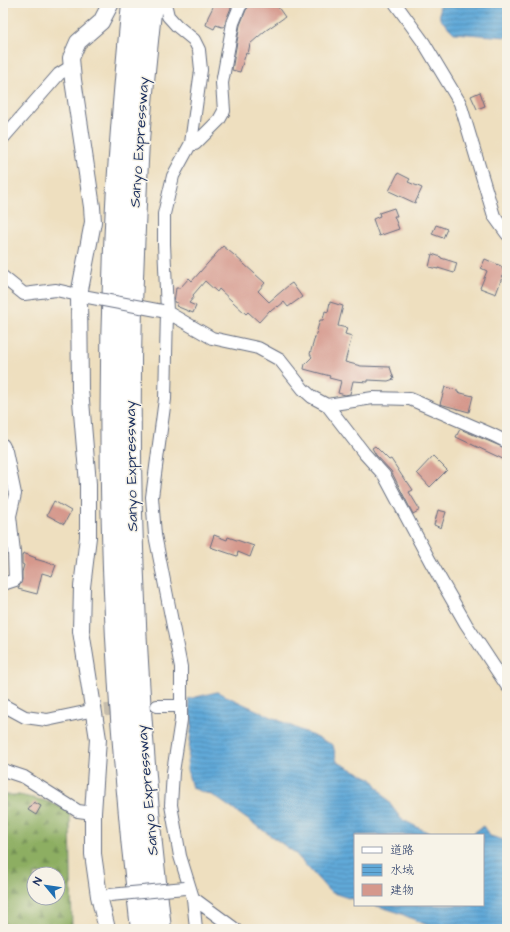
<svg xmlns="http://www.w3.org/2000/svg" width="510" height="932" viewBox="0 0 510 932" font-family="'Architects Daughter','Klee One',sans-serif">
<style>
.forest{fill:url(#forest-firs);stroke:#546e60;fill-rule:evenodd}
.water{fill:url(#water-rules);stroke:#3e6c9b}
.building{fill:#d5988c}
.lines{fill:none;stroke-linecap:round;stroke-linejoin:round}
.minor-tunnel{stroke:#c4bcac;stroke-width:12;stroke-dasharray:12 6;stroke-linecap:butt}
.minor-casing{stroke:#656d80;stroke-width:14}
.tertiary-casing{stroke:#656d80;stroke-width:18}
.motorway-casing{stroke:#656d80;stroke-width:24}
.minor{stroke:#fff;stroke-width:12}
.tertiary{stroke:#fff;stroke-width:16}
.motorway{stroke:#fff;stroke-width:22}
.minor-bridge-casing{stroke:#656d80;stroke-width:14;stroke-linecap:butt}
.minor-bridge{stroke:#fff;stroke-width:12}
.labels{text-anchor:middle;stroke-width:3;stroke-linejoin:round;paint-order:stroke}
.street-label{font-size:15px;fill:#1b2f5e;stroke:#f7f3e8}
</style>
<defs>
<pattern id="forest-firs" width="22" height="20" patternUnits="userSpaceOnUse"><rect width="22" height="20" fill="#8dae62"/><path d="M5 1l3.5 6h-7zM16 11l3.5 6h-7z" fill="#728e54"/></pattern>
<pattern id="water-rules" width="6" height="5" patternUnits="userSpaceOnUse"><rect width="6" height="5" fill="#61a9d8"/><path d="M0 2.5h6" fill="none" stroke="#4f8ab2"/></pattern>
</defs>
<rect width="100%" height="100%" fill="#f7f3e8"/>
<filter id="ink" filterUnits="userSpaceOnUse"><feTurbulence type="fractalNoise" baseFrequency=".025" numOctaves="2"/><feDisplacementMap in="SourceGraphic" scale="8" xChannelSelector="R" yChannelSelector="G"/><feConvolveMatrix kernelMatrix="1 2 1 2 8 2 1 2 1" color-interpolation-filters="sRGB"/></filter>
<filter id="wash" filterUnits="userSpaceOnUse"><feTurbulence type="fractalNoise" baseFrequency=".012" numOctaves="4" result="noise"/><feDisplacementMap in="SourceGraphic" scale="16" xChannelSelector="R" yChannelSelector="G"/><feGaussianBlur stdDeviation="0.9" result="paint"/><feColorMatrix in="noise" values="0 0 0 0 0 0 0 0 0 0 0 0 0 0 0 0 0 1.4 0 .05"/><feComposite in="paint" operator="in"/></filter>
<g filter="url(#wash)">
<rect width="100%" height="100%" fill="#eedfbf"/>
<!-- forest -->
<path class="forest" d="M 3,795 L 19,795 L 46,801 L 70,811 L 72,929 L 3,928 ZM 34,874 L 58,874 L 58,898 L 34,898 Z"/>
<!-- water -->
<path class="water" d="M 439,3 L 507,3 L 507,37 L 454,33 L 440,19 Z
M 217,692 L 333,745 L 337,762 L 372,779 L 401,819 L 433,835 L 355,835 L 355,900 L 330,892 L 294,852 L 214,796 L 192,788 L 187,769 L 192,722 L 188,699 Z
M 483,826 L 490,836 L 507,841 L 507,929 L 436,929 L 397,912 L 374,905 L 483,905 L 483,835 L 471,835 Z"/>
<g id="blocks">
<!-- building -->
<path class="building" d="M 215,3 L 233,3 L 226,20 L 225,26 L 222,27 L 216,25 L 214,29 L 206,25 L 208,17 Z
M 250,3 L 275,3 L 285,17 L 265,31 L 250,44 L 248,54 L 246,53 L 240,72 L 232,70 L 240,25 L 246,10 L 250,5 Z
M 480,92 L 485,106 L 477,109 L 471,96 Z
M 398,173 L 410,179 L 408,182 L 422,188 L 415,203 L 389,191 Z
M 394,208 L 397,216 L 394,216 L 399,229 L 379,236 L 373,219 L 380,216 L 379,213 Z
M 436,225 L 447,229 L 443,238 L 432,234 Z
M 223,246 L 234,255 L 265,283 L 258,291 L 269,302 L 289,285 L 292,283 L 302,297 L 288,307 L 284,302 L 278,307 L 277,306 L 271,311 L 270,310 L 259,322 L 248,312 L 246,314 L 219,289 L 217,292 L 205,281 L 193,295 L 194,297 L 189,303 L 196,306 L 193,313 L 176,306 L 178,303 L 174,302 L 176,288 L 180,288 L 189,278 L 192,281 Z
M 432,254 L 441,257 L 441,258 L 457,263 L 454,273 L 438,268 L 438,269 L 429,267 Z
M 485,259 L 501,266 L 504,272 L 496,294 L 480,288 L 487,271 L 481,268 Z
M 330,302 L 343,306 L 338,326 L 347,328 L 345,334 L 352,336 L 345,362 L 361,366 L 390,367 L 394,379 L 388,381 L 368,380 L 368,382 L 353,381 L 350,394 L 345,395 L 338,393 L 341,381 L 329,378 L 330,376 L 304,369 L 305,364 L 312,357 L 310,354 L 320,320 L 323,320 L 325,311 L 328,312 Z
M 445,387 L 457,390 L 457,392 L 473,396 L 469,412 L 440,404 Z
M 460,429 L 507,449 L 507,461 L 456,437 Z
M 375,446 L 389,460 L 391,459 L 406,482 L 407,481 L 413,490 L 409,492 L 420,510 L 413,514 L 391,471 L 376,455 L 372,448 Z
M 433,456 L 447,470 L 430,487 L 417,473 Z
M 54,501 L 71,511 L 64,524 L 47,515 Z
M 438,510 L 446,512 L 441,528 L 434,525 Z
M 214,535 L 227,540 L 228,537 L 254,546 L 250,557 L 238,552 L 237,556 L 210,547 Z
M 23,553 L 36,558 L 35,559 L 56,565 L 52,576 L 42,573 L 37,594 L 18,589 L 22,580 L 22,572 L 24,565 L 22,564 L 22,556 Z
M 34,802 L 41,806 L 36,815 L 28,810 Z"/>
</g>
</g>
<g filter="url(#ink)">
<use href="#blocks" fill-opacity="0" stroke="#656d80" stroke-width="1"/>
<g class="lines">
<!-- minor-tunnel -->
<path class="minor-tunnel" d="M 87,712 L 126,708"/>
<!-- minor casing -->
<g class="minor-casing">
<path id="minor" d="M 165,3 L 168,16 L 177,26 L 194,40 L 199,50 L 201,70 L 191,143 L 173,176 L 164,214 L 164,244 L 167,312 L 165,399 L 152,497 L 155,535 L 181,667 L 181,720 L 173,772 L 171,805 L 180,856 L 193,898 L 196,929
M 395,3 L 424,43 L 460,103 L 494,216 L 507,234
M 3,138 L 59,74 L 72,66
M 191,143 L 195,144 L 219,120 L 224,111 L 222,83 L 233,23 L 240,6 L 243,3
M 3,277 L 24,294 L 56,290 L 87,297
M 162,311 L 167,312 L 212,338 L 258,348 L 280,360 L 303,389 L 312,397 L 327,405 L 373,398 L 410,399 L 493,435 L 507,442
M 327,405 L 364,453 L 384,475 L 430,561 L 466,624 L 507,686
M 3,445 L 6,451 L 15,494 L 10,516 L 14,552 L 15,580 L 3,584
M 3,705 L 25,717 L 47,720 L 85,712
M 157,706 L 181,706
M 3,770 L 24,777 L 78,811 L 93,813
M 193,898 L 235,929"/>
</g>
<!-- tertiary casing -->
<g class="tertiary-casing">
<path id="tertiary" d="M 107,929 L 99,896 L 93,854 L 93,813 L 98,739 L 81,631 L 82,587 L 88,537 L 88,484 L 80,389 L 79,295 L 93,222 L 92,207 L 73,80 L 71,58 L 78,42 L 101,22 L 111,3"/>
</g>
<!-- motorway casing -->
<g class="motorway-casing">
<path id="motorway" d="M 133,3 C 126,77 119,152 116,226 C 105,461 114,696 142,929
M 151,3 C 146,49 141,96 138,142 C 135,197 133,251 131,305 C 126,513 136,722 160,929"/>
</g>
<!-- minor -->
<use href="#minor" class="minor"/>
<!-- tertiary -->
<use href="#tertiary" class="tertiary"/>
<!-- motorway -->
<use href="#motorway" class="motorway"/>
<!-- minor-bridge casing -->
<g class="minor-bridge-casing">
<path id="minor-bridge" d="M 88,297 L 162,311
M 110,895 L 185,888"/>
</g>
<!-- minor-bridge -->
<use href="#minor-bridge" class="minor-bridge"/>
</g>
</g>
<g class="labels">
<!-- street labels -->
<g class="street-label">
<text transform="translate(139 142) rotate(-86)" y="5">Sanyo Expressway</text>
<text transform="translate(131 466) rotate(-91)" y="5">Sanyo Expressway</text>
<text transform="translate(147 790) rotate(-95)" y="5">Sanyo Expressway</text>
</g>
</g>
<!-- margin -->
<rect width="510" height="932" fill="none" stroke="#f7f3e8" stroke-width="16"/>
<!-- legend -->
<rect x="354" y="834" width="130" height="72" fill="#f7f3e8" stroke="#9fa5b1"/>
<rect x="362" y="847" width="20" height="6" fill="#ffffff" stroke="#9fa5b1"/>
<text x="390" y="854" font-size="12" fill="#1b2f5e">道路</text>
<rect x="362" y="864" width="20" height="12" fill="url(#water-rules)" stroke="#9fa5b1"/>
<text x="390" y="874" font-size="12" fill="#1b2f5e">水域</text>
<rect x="362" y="884" width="20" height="12" fill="#d5988c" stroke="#9fa5b1"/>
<text x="390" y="894" font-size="12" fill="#1b2f5e">建物</text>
<!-- north arrow -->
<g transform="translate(46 886) rotate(299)"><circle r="19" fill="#f7f3e8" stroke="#9fa5b1"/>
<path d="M0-3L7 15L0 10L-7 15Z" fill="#1f6fb2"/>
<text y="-6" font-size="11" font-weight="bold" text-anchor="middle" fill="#1b2f5e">N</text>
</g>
</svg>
